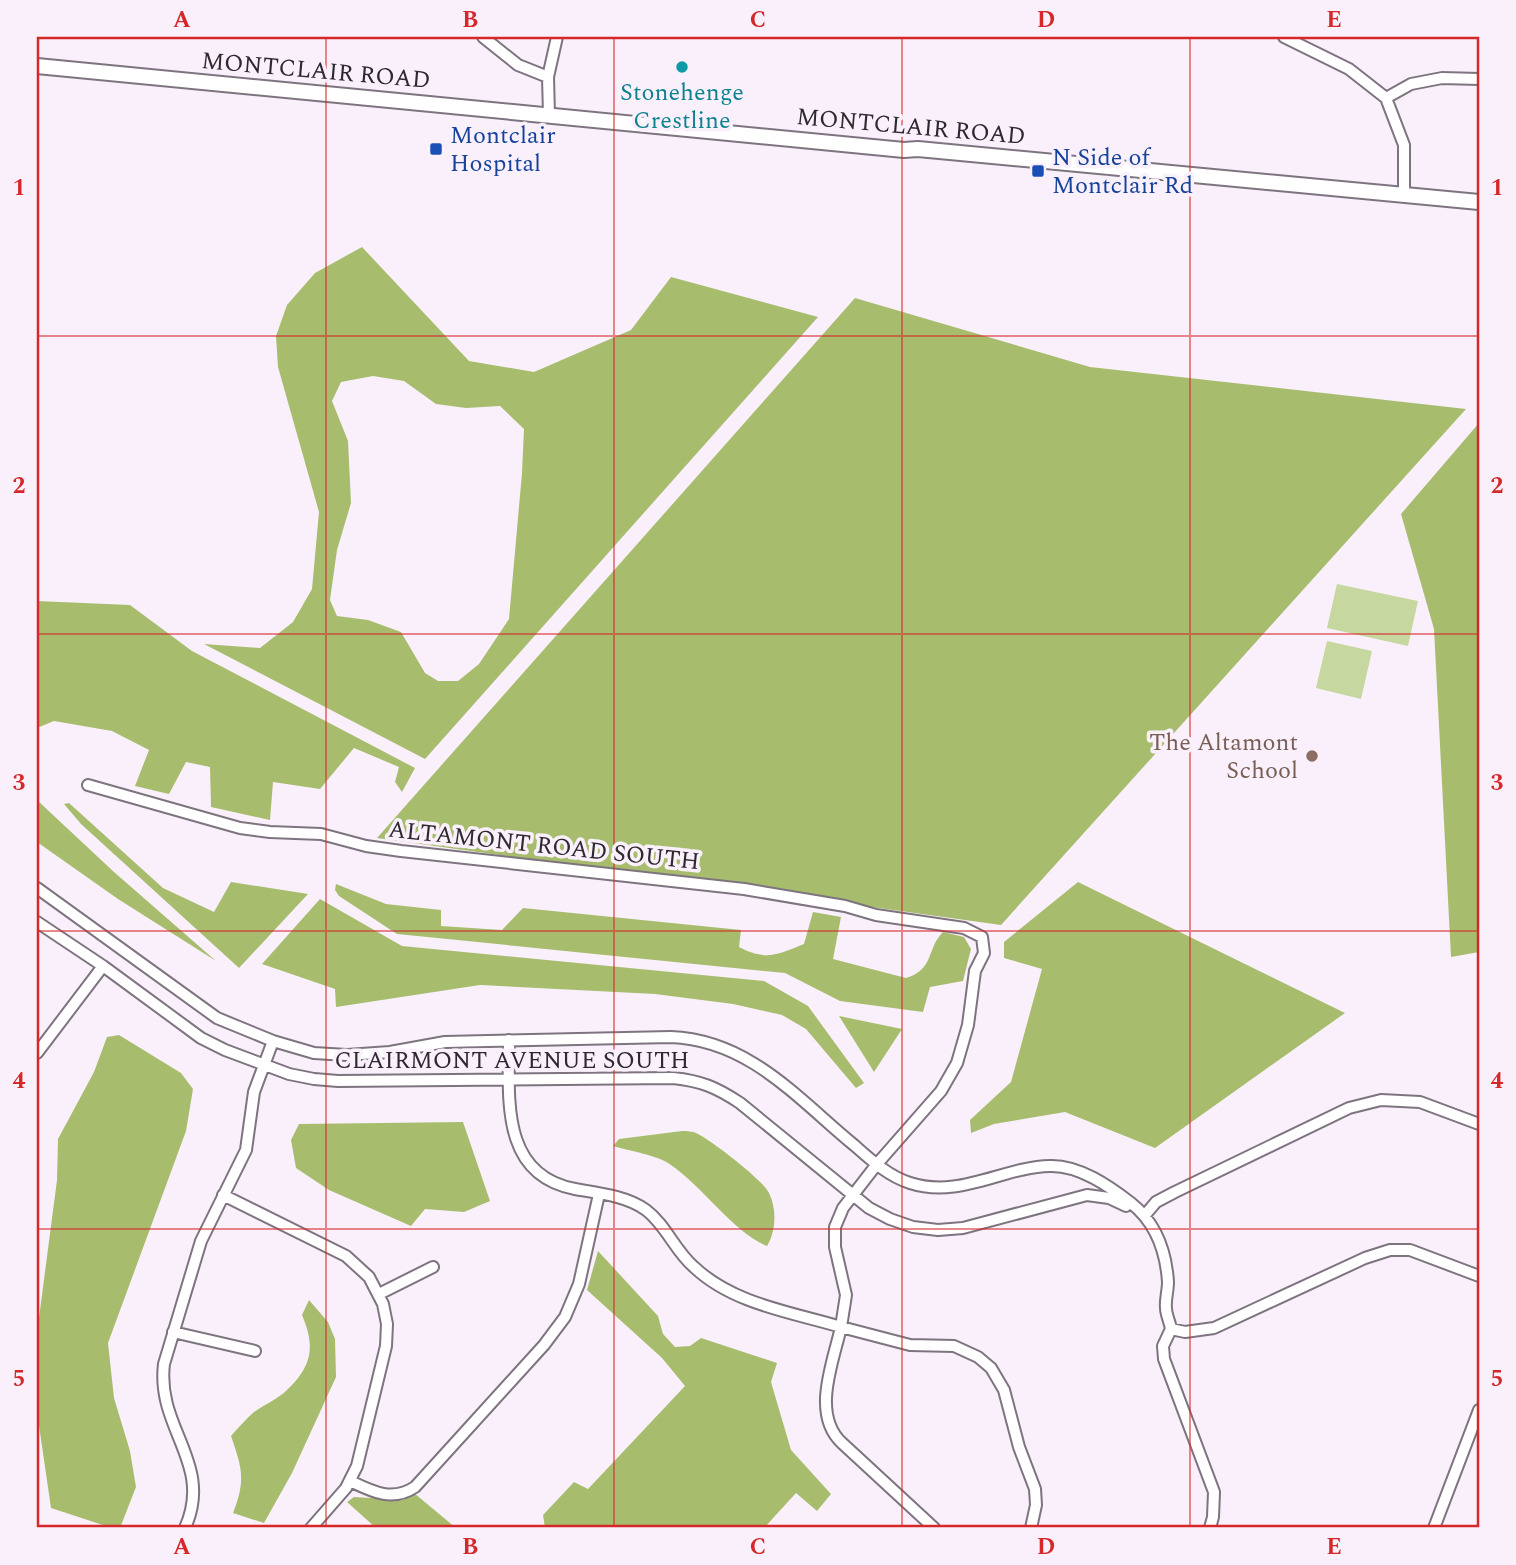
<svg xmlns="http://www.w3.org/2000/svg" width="1516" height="1565" viewBox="0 0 1516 1565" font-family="Spectral,serif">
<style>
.green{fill:#c6d7a0}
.forest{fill:#a7bd6d;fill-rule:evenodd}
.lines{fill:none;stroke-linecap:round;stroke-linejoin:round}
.minor-casing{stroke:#7d747f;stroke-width:14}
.major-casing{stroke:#7d747f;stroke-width:18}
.minor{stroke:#fff;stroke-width:10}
.major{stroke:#fff;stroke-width:14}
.grid{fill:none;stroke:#d62828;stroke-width:2;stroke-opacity:0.55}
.culture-dot{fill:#0f9aa8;stroke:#faf0fc;stroke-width:2.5}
.transit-dot{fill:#1a4fb4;stroke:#faf0fc;stroke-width:2.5}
.education-dot{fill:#8d6e63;stroke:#faf0fc;stroke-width:2.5}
.labels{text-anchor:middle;stroke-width:7;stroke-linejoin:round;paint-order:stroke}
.street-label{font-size:24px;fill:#2d292e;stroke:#faf0fc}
.culture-label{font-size:24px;fill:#0d838f;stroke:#faf0fc}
.transit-label{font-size:24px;fill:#164399;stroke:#faf0fc;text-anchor:start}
.education-label{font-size:24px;fill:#785e54;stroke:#faf0fc;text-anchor:end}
.neatline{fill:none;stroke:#d62828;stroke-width:2.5}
.grid-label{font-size:23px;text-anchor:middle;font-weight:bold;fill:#d62828}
</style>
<rect width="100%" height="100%" fill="#faf0fc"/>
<!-- green -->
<path class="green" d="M 1337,584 L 1418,601 L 1408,646 L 1327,628 Z
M 1327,641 L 1372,651 L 1361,699 L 1316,688 Z"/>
<!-- forest -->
<path class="forest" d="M 362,247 L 469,361 L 534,372 L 631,330 L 671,277 L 818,317 L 425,759 L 204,644 L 260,648 L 293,622 L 312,589 L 319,512 L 278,367 L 276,336 L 287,305 L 315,273 ZM 373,376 L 404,381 L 436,404 L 466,408 L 500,406 L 524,429 L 522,473 L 509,619 L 479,664 L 458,681 L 438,681 L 425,673 L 401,632 L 368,620 L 337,616 L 330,600 L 337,550 L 351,503 L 348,441 L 332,401 L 341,382 Z
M 855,298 L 1090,367 L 1466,409 L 1001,925 L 377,838 Z
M 1479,423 L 1479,952 L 1451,957 L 1434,629 L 1401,514 Z
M 37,601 L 130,605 L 192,651 L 415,768 L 402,792 L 395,782 L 399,767 L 354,748 L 320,789 L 273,782 L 270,820 L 211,807 L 210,767 L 186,762 L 169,794 L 135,786 L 149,750 L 112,731 L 54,721 L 37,728 Z
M 37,800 L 114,872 L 216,961 L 118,899 L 37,842 Z
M 69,803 L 163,888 L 214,912 L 231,882 L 308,894 L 239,968 L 81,824 L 64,804 Z
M 1078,882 L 1345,1013 L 1155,1148 L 1065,1112 L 994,1124 L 971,1133 L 970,1120 L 1011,1082 L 1042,969 L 1004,958 L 1004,942 Z
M 336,884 L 386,904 L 441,910 L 441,926 L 502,930 L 523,908 L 741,930 L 739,947 C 766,961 777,955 804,944 L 813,912 L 841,917 L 833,959 L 906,978 C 935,969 926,949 943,932 L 964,937 L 971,949 L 963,981 L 930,987 L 923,1012 L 840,1001 L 785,973 L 397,934 L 339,896 L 335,890 Z
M 320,899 L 402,946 L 764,981 L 808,1006 L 864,1083 L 856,1088 L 806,1029 L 782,1015 L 733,1004 L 655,994 L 480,985 L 336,1007 L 335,989 L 262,964 Z
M 839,1016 L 902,1029 L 874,1072 Z
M 119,1035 L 181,1073 L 193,1089 L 186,1131 L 108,1343 L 114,1398 L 130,1451 L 136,1487 L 120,1528 L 112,1528 L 51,1508 L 37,1412 L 37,1333 L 57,1180 L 58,1139 L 94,1072 L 107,1037 Z
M 463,1122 L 490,1201 L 464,1212 L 425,1209 L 411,1226 L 329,1190 L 296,1168 L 291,1140 L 299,1124 Z
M 682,1131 C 687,1131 693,1131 698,1134 C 712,1141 763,1180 769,1193 C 777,1209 776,1231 767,1246 C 733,1232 703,1187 671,1165 C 658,1155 629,1151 613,1146 L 619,1139 Z
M 598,1251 L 658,1316 L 663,1334 L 675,1347 L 690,1346 L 701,1338 L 777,1363 L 771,1382 L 791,1450 L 831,1494 L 817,1511 L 796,1493 L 764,1528 L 545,1528 L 543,1515 L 574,1482 L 588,1489 L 685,1386 L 662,1358 L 587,1290 Z
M 309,1300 L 328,1322 L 335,1339 L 336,1377 L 292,1473 L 264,1523 L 233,1513 C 246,1480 242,1468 231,1436 C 238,1428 246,1419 254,1412 C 265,1404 278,1399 287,1390 C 313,1365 315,1346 302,1315 Z
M 414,1493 L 456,1528 L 376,1528 L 347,1502 L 354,1497 L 403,1500 Z"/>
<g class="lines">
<!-- minor casing -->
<g class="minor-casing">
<path id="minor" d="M 483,37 L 518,65 L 548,77 L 549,115
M 1284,37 L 1349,69 L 1386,98 L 1404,145 L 1404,194
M 548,77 L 557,37
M 1386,98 L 1411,84 L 1442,78 L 1479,79
M 88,785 L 240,828 L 270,832 L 321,834 L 366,846 L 401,851 L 744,889 L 845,906 L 876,915 L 964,928 L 982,937 L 984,953 L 975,971 L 968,1025 L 957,1063 L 941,1091 L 877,1164 L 843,1208 L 835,1227 L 835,1247 L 846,1295 L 841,1327 C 791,1312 733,1304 694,1267 C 675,1251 666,1225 646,1210 C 627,1196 598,1193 575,1189 C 500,1175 509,1098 509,1040
M 37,888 L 217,1018 L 273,1041 L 314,1053 L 347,1055 L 390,1052 L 445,1042 L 671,1037 C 749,1040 797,1098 854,1145 C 871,1160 888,1176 910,1183 C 959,1199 1003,1167 1050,1166 C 1079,1165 1109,1186 1131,1203 C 1155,1222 1166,1251 1168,1282 C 1168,1291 1165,1300 1166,1308 C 1166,1315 1170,1322 1171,1329 L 1163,1346 L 1164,1359 L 1214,1492 L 1213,1517 L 1210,1528
M 37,922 L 103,966 L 201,1038 L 225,1050 L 289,1074 L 314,1079 L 338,1081 L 673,1078 C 701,1081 716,1087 740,1103 L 869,1208 L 890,1219 L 913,1227 L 938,1230 L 963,1228 L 1087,1195 L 1109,1198 L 1126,1206
M 37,1053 L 103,966
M 223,1195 L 346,1256 L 369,1277 L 383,1304 L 387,1324 L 386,1346 L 357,1466 L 346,1488 L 311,1528
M 1145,1215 L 1156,1202 L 1175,1192 L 1349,1108 L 1381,1100 L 1420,1102 L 1479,1124
M 379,1294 L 433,1267
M 1171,1329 L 1185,1332 L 1214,1328 L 1365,1258 L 1390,1250 L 1410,1250 L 1479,1276
M 173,1332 L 255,1351
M 350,1481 C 373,1492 392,1502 415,1487 L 544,1345 L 565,1317 L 579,1284 L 599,1194
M 185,1528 C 214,1463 156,1429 164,1364 L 201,1241 L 246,1150 L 254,1092 L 273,1041
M 934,1528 L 842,1443 C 811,1414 833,1363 841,1327 L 910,1345 L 954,1346 L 978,1357 L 991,1368 L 1004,1390 L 1019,1447 L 1035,1489 L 1036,1505 L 1031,1528
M 1434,1528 L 1479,1410"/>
</g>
<!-- major casing -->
<g class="major-casing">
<path id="major" d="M 37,66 L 904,150 L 918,149 L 1479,202"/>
</g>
<!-- minor -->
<use href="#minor" class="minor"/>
<!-- major -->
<use href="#major" class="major"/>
</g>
<!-- grid -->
<path class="grid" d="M 326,37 L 326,1528M 614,37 L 614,1528M 902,37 L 902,1528M 1190,37 L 1190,1528M 37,336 L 1479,336M 37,634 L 1479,634M 37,931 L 1479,931M 37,1229 L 1479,1229"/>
<!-- markers -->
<circle class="culture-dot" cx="682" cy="67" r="7"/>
<g class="transit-dot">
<rect x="429" y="142" width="14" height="14" rx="3.5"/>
<rect x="1031" y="164" width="14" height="14" rx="3.5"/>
</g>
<circle class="education-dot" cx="1312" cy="756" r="7"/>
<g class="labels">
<!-- street labels -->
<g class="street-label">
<text transform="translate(316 70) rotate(5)" y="8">MONTCLAIR ROAD</text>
<text transform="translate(911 126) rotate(5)" y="8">MONTCLAIR ROAD</text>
<text transform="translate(544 845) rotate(6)" y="8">ALTAMONT ROAD SOUTH</text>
<text x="512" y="1068">CLAIRMONT AVENUE SOUTH</text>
</g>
<!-- culture labels -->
<g class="culture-label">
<text x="682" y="100">Stonehenge<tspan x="682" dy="28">Crestline</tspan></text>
</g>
<!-- transit labels -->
<g class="transit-label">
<text x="450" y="143">Montclair<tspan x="450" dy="28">Hospital</tspan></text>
<text x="1052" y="165">N Side of<tspan x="1052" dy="28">Montclair Rd</tspan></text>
</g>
<!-- education labels -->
<g class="education-label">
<text x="1298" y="750">The Altamont<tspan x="1298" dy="28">School</tspan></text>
</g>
</g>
<!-- border -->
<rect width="1516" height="1565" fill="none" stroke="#faf0fc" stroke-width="77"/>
<rect x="38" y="38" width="1440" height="1488" class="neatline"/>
<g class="grid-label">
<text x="182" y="27">A</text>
<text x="470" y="27">B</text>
<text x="758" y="27">C</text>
<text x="1046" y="27">D</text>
<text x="1334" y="27">E</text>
<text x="19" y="195">1</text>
<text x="1497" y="195">1</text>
<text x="19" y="493">2</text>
<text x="1497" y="493">2</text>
<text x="19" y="790">3</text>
<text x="1497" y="790">3</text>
<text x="19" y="1088">4</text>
<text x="1497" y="1088">4</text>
<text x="19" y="1386">5</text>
<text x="1497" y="1386">5</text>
<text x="182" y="1554">A</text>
<text x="470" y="1554">B</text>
<text x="758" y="1554">C</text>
<text x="1046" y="1554">D</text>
<text x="1334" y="1554">E</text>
</g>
</svg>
